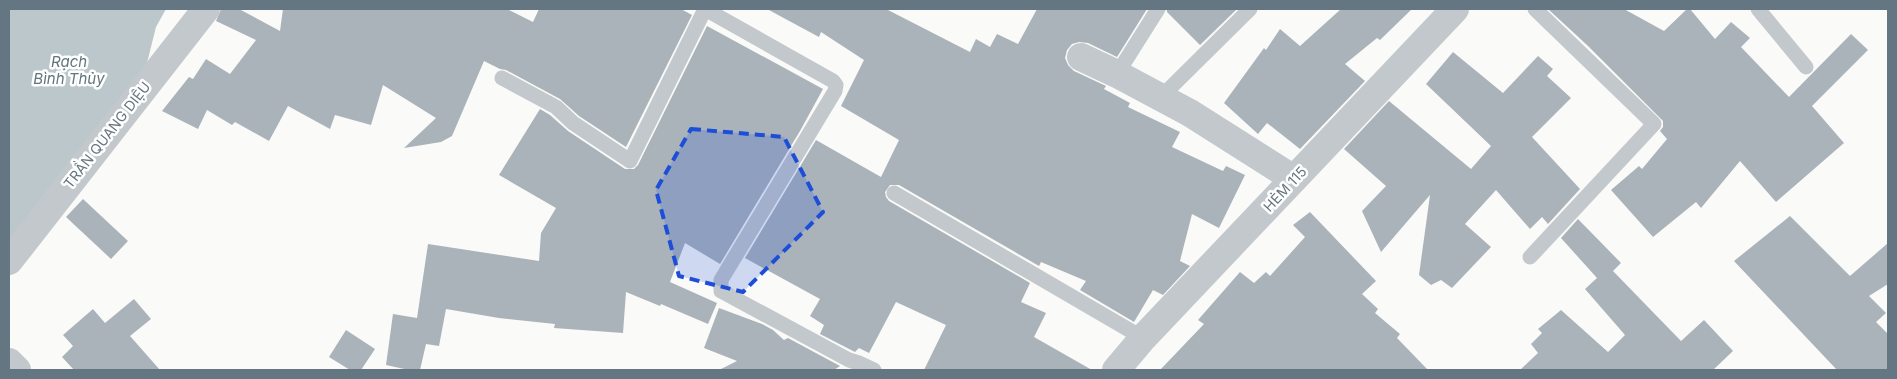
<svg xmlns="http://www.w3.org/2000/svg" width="1897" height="379" viewBox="0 0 1897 379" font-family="Inter,sans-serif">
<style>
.water{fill:#bbc7cb}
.building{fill:#aab3b9}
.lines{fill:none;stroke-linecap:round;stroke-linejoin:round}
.service{stroke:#c3c8cc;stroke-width:15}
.minor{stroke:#c3c8cc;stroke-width:28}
.tertiary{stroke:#c3c8cc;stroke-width:28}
.marked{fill:#1d4ed8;fill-opacity:0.2;stroke:#1d4ed8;stroke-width:4;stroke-dasharray:10 6;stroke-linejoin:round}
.labels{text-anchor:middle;stroke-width:5;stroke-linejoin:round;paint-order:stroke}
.street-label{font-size:14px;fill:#657683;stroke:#fff}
.water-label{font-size:15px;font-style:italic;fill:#60757c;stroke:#fff}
</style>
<rect width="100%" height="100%" fill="#fafaf8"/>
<!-- water -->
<path class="water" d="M 9,9 L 166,9 L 156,27 L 147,63 L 9,243 Z"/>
<!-- building -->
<path class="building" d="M 221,9 L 239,9 L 280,31 L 283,9 L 507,9 L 533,22 L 539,9 L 681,9 L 692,15 L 626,147 L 579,116 L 560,99 L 506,70 L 500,69 L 484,61 L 452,136 L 441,142 L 404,148 L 436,118 L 383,85 L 371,125 L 335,115 L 330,129 L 288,106 L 269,141 L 235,122 L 232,125 L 207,110 L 198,129 L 162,111 L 189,77 L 193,79 L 206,59 L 230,74 L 256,40 L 216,21 Z
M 767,9 L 886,9 L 970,52 L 976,39 L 990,47 L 997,34 L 1018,44 L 1037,9 L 1147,9 L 1117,57 L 1088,43 L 1079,42 L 1072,44 L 1067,50 L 1065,58 L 1068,65 L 1074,71 L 1106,86 L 1104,89 L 1130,103 L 1128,107 L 1180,132 L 1172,147 L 1223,171 L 1226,166 L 1245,175 L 1219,228 L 1192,214 L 1180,261 L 1190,266 L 1163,295 L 1153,290 L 1134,322 L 1080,290 L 1086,281 L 1041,262 L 1039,266 L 899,185 L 890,185 L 885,192 L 886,197 L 889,201 L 1030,283 L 1021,302 L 1046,313 L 1034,337 L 1092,370 L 924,370 L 946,325 L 896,302 L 869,353 L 859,348 L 855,352 L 853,351 L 820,334 L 824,325 L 810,316 L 820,299 L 745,258 L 816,140 L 881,177 L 899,140 L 841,106 L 864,60 L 821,32 L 819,37 Z
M 1167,9 L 1237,9 L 1200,45 L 1167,12 Z
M 1341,9 L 1412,9 L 1380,40 L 1377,38 L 1345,64 L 1365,81 L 1300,149 L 1267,123 L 1258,134 L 1224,103 L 1264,48 L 1266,50 L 1280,29 L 1300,46 Z
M 1548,9 L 1624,9 L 1664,31 L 1687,9 L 1690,9 L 1715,39 L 1731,22 L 1750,38 L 1741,47 L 1789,97 L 1851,34 L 1868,50 L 1812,106 L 1844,143 L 1776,202 L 1740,161 L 1701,208 L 1696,202 L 1653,237 L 1611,190 L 1639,166 L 1642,169 L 1667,139 L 1660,131 L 1663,127 L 1663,121 L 1588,46 Z
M 707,26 L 823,89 L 800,131 L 720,264 L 685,243 L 670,282 L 717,303 L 708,324 L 661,304 L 660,306 L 626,292 L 623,333 L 554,328 L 555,324 L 499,318 L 446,309 L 439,346 L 426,344 L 420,370 L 409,370 L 386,365 L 393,314 L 417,318 L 428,244 L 539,261 L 541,233 L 556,208 L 499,175 L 540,109 L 550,115 L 568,131 L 625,169 L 634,169 L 638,165 Z
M 1453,52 L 1503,93 L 1538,56 L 1553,69 L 1547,76 L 1571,98 L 1532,137 L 1580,189 L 1548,224 L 1542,217 L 1530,229 L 1496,190 L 1465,224 L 1491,247 L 1452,288 L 1441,280 L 1431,285 L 1419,275 L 1430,195 L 1381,252 L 1362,211 L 1386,186 L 1344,149 L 1389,101 L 1471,169 L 1491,146 L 1426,84 Z
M 83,199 L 128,241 L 111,259 L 66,217 Z
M 1310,212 L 1376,281 L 1362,294 L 1378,309 L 1375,313 L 1400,334 L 1397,338 L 1428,370 L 1160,370 L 1204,324 L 1198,320 L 1240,272 L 1254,283 L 1266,272 L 1270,276 L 1305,237 L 1293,225 Z
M 1790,216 L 1850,276 L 1888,243 L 1888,284 L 1869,296 L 1886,313 L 1876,322 L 1888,334 L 1888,370 L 1837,370 L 1734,261 Z
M 1578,219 L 1621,263 L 1613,271 L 1681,341 L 1704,320 L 1733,351 L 1713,370 L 1520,370 L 1538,353 L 1531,344 L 1542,333 L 1538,329 L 1561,310 L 1608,352 L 1625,335 L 1585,289 L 1597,278 L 1561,238 Z
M 134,299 L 151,319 L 130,336 L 160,370 L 74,370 L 62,357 L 73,346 L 63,335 L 93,309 L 105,323 Z
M 719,308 L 762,324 L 773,330 L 784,340 L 788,338 L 840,366 L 834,370 L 719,370 L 737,361 L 704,348 Z
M 346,330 L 375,349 L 361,370 L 350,370 L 329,357 Z"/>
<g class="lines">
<!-- service -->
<path class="service" d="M 705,9 L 833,81 L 836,85 L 835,91 L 721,280 L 721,291 L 849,360 L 859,363 L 874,370
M 1758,9 L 1806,67
M 1117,74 L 1158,9
M 502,78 L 556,107 L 573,123 L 630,161 L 705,9
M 1160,98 L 1250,9
M 894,193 L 1143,338
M 1530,257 L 1654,124 L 1535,9"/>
<!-- minor -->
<path class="minor" d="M 1081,57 L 1117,74 L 1190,113 L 1294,179
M 9,362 L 17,370
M 1116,370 L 1143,338 L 1455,9"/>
<!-- tertiary -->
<path class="tertiary" d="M 9,261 L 206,9"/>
</g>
<!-- marked area -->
<path class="marked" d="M 691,129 L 784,137 L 823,212 L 743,292 L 679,276 L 656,190 Z"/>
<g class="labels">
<!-- street labels -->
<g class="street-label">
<text transform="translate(107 135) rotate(-52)" y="5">TRẦN QUANG DIỆU</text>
<text transform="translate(1285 189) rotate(-47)" y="5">HẺM 115</text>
</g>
<!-- water labels -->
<g class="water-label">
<text x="69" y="67">Rạch<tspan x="69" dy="17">Bình Thủy</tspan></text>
</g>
</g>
<!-- border -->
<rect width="1897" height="379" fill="none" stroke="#657683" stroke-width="20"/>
</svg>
